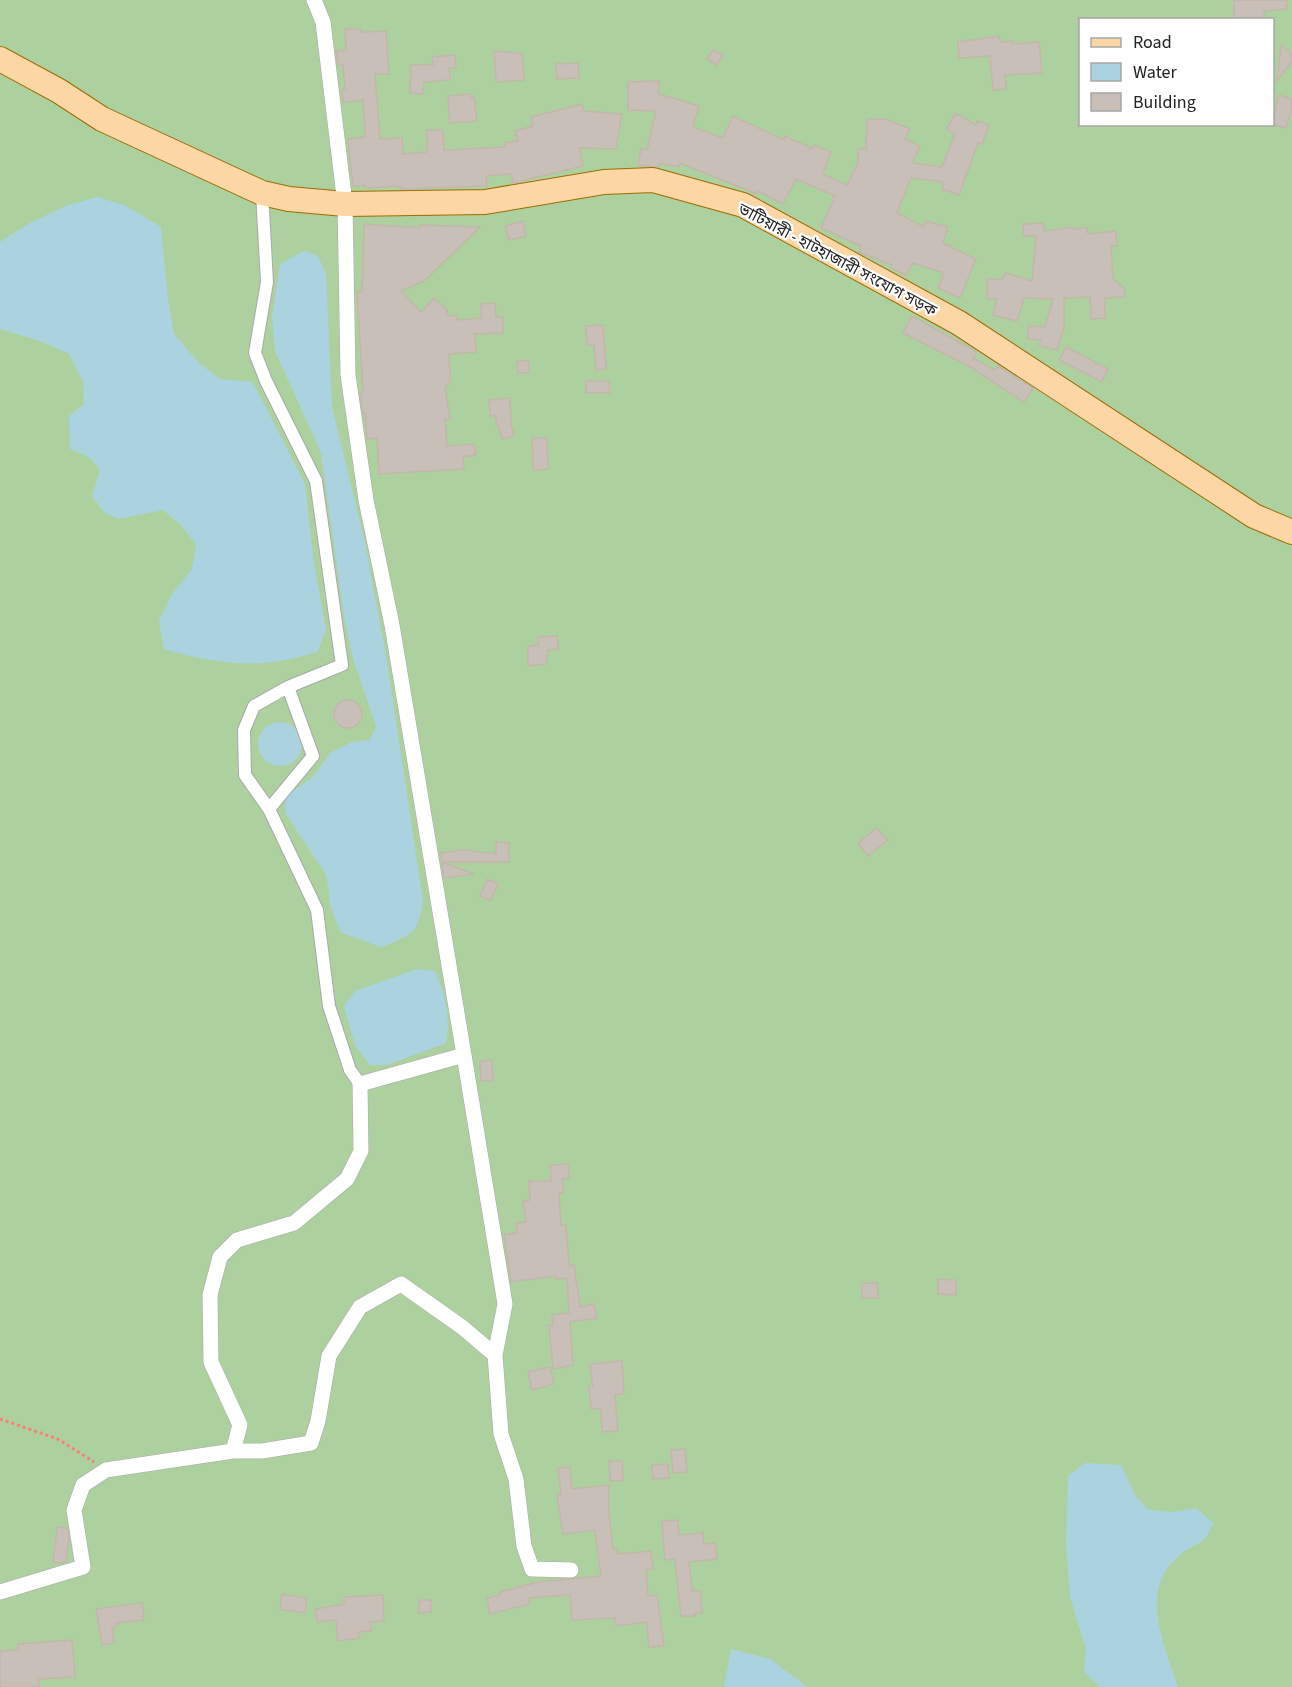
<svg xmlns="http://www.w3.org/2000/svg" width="1292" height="1687" viewBox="0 0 1292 1687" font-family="'Source Sans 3','Noto Sans Bengali',sans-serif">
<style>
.forest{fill:#add19e;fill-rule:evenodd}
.water{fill:#aad3df}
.building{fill:#c7bfb8;stroke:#c4b6ab;stroke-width:1.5}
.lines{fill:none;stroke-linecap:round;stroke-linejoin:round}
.pedestrian-casing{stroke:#a9a9a9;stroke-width:14}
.minor-casing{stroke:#a9a9a9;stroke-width:16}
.primary-casing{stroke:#a06b00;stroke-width:26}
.path{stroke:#fa8072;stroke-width:3;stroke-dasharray:3 3;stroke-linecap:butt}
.pedestrian{stroke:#fff;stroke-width:12}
.minor{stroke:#fff;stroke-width:15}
.primary{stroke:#fcd6a4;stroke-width:24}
.labels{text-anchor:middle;stroke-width:4.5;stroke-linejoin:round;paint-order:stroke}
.street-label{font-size:16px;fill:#222;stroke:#fff}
</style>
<rect width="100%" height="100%" fill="#f2efe9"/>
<!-- forest -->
<path class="forest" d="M 0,0 L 1292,0 L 1292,1687 L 0,1687 ZM 1080,20 L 1272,20 L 1272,124 L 1080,124 Z"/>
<!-- water -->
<path class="water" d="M 98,197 L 126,206 L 161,227 L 168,299 L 174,334 L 199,363 L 220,379 L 253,382 L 305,484 L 314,564 L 326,629 L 318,651 C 308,654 297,658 286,660 C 246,668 203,661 164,649 L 159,621 L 171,595 L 192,569 L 196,544 L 181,525 L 163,510 L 119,519 L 104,512 L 92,496 L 100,470 L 89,457 L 70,449 L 69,416 L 84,404 L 83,381 L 68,353 L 37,340 L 0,329 L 0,242 L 30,223 L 68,205 Z
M 304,251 L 318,256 L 326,274 L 332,407 L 364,538 L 387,661 L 423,901 C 418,935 411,935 381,947 L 340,932 L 331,907 L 326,875 L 285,813 L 286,796 L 313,777 L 330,753 L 352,742 L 370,740 L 376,726 L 353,659 L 344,616 L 321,453 L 275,351 L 272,317 L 280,264 Z
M258 744a22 22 0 1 1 44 0a22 22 0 1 1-44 0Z
M 417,969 L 435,971 C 445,994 451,1018 446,1043 L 387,1065 L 370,1065 L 355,1046 L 344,1006 L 355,991 Z
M 1085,1463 L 1121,1465 L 1135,1495 L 1148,1510 L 1173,1512 L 1196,1508 L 1213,1523 C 1204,1547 1199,1540 1181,1554 C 1137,1589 1164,1644 1178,1687 L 1100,1687 L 1084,1672 L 1086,1649 L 1070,1597 L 1066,1545 L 1068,1476 Z
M 731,1649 L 770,1659 L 807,1687 L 724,1687 Z"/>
<!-- building -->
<path class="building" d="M 1234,0 L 1286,0 L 1287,9 L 1264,11 L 1265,20 L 1234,20 Z
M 345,29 L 361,29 L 361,32 L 386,31 L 389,74 L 375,74 L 380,139 L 402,138 L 403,154 L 427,152 L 427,130 L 443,130 L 444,150 L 505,147 L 505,143 L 518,141 L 515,131 L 533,126 L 531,117 L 582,104 L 584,111 L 622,114 L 616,149 L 580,148 L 583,166 L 513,183 L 511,174 L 486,176 L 487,186 L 400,189 L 400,186 L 365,188 L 365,185 L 353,186 L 348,139 L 365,137 L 365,132 L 363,100 L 343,102 L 342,89 L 345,89 L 343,65 L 338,65 L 336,51 L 346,50 Z
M 999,36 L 1000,42 L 1013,41 L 1013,44 L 1039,42 L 1042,73 L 1005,75 L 1006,89 L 993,90 L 990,56 L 959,58 L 958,42 Z
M 1281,45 L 1292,54 L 1292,61 L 1277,81 Z
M 713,50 L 723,55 L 717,65 L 707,59 Z
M 494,51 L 522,53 L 524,80 L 496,82 Z
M 455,55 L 456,68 L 449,68 L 450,80 L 424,82 L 423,94 L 410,93 L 411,65 L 433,65 L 432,57 Z
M 578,63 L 579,78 L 557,79 L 556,64 Z
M 659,81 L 659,94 L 699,106 L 693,127 L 723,138 L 733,116 L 784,140 L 785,136 L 813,149 L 814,145 L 831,152 L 823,174 L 847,185 L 858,162 L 858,149 L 866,149 L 867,119 L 886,119 L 910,129 L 905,139 L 920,146 L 912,163 L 942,167 L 955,134 L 946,129 L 956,113 L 976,125 L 977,121 L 989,125 L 982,144 L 978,143 L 959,195 L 942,189 L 944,182 L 911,178 L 897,213 L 924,227 L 926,221 L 948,227 L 943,243 L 976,259 L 960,298 L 938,288 L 944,273 L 913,263 L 906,275 L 891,268 L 892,265 L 859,252 L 861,246 L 821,228 L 835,196 L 796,179 L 783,204 L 758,191 L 757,194 L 680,163 L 679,167 L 660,163 L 659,167 L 638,165 L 641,149 L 647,150 L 656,111 L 628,110 L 628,82 Z
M 470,94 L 471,97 L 474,96 L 477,121 L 450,123 L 448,96 Z
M 1279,95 L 1292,99 L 1292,107 L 1286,128 L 1272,124 Z
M 523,221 L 526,236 L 509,240 L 505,226 Z
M 1043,223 L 1044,231 L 1074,227 L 1074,229 L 1087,228 L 1088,234 L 1116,231 L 1117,246 L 1111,246 L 1113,279 L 1124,288 L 1125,297 L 1105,298 L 1105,318 L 1091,319 L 1090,297 L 1064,298 L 1064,327 L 1057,350 L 1039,345 L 1041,340 L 1028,339 L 1028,326 L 1045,327 L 1053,299 L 1024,298 L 1017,321 L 993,315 L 997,299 L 987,299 L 987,279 L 1003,279 L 1005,273 L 1032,281 L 1036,236 L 1024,236 L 1023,224 Z
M 364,224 L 420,228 L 420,225 L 480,227 L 424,281 L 401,291 L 421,312 L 434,298 L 447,310 L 448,316 L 456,315 L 457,320 L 481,318 L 481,304 L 495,303 L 496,317 L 503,317 L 503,333 L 475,334 L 476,352 L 449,354 L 450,381 L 445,388 L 450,419 L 445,419 L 447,446 L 474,444 L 476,455 L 463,457 L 464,469 L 379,474 L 377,438 L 367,439 L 365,413 L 363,414 L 360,393 L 363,393 L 357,292 L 362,292 Z
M 912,316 L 977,352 L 972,361 L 973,358 L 995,370 L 998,366 L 1033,388 L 1024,402 L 969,366 L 903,333 Z
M 603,325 L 606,369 L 596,370 L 594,345 L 587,345 L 586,326 Z
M 1066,347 L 1108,369 L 1102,382 L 1059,360 Z
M 517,361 L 529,361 L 529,373 L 518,373 Z
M 586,381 L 609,381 L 610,393 L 586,393 Z
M 510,398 L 511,424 L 514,436 L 502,439 L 498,424 L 496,424 L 496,416 L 490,416 L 489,400 Z
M 532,438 L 547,438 L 548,469 L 533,470 Z
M 557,636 L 558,649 L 548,650 L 546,664 L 528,666 L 528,646 L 538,645 L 538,637 Z
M334 714a14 14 0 1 1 28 0a14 14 0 1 1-28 0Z
M 877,828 L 888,840 L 868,856 L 858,843 Z
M 496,842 L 509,843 L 509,862 L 442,862 L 440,853 L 464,850 L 496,854 Z
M 442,862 L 474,874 L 444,878 Z
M 487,879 L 498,884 L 491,900 L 480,896 Z
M 492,1060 L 493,1081 L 481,1081 L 480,1061 Z
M 568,1164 L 569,1178 L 563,1179 L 563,1193 L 559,1193 L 561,1225 L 566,1225 L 569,1266 L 574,1265 L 580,1307 L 594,1304 L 597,1318 L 570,1322 L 573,1365 L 553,1369 L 549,1325 L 553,1325 L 552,1315 L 569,1313 L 567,1278 L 557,1279 L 556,1276 L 511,1282 L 504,1234 L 517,1233 L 516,1223 L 526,1222 L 523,1201 L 530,1200 L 529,1181 L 551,1181 L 550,1165 Z
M 938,1279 L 956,1280 L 956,1295 L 938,1294 Z
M 862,1283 L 877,1283 L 878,1298 L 862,1298 Z
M 622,1361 L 624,1394 L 615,1395 L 618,1431 L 602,1432 L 601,1409 L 591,1409 L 589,1387 L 593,1387 L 590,1364 Z
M 550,1367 L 554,1384 L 532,1390 L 528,1372 Z
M 685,1449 L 687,1472 L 673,1473 L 671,1450 Z
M 609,1461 L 622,1461 L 623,1481 L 610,1481 Z
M 668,1464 L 669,1478 L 653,1479 L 652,1465 Z
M 570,1467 L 572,1489 L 609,1485 L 609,1514 L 613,1549 L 617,1549 L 618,1554 L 651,1551 L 653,1569 L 646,1570 L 648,1596 L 657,1595 L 664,1646 L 649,1647 L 647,1622 L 616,1626 L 615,1618 L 572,1620 L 570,1595 L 528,1598 L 530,1604 L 490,1614 L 487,1598 L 500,1595 L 500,1592 L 538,1582 L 601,1576 L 595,1530 L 563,1534 L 557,1495 L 561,1494 L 558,1468 Z
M 678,1520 L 679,1535 L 703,1533 L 704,1544 L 715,1543 L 717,1559 L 689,1562 L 692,1591 L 701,1591 L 702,1613 L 695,1613 L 695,1616 L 681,1616 L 675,1559 L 665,1560 L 662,1521 Z
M 57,1527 L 67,1528 L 69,1538 L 66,1562 L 62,1563 L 53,1562 Z
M 282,1594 L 307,1598 L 305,1613 L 280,1609 Z
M 383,1595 L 384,1621 L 370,1622 L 371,1631 L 358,1632 L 359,1638 L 338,1641 L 336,1620 L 317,1622 L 315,1609 L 344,1604 L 344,1597 Z
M 419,1600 L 431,1600 L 431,1612 L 419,1613 Z
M 142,1603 L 144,1620 L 116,1623 L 116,1627 L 112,1628 L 114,1643 L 102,1645 L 96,1609 Z
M 72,1640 L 75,1677 L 39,1679 L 39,1687 L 0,1687 L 0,1651 L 18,1650 L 18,1644 Z"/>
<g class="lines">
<!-- pedestrian casing -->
<g class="pedestrian-casing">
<path id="pedestrian" d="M 262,193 L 267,282 L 255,353 L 266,381 L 316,481 L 342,665 L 288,687 L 313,756 L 269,809 L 317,910 L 329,1006 L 350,1070 L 360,1084
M 269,809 L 245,775 L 244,730 L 254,706 L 288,687"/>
</g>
<!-- minor casing -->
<g class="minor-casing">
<path id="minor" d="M 495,1355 L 501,1434 L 516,1479 L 524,1546 L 532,1569 L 571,1570
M 233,1451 L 262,1451 L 311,1443 L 318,1421 L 329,1356 L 360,1307 L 401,1284 L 462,1327 L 495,1355 L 505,1304 L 464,1055
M 0,1592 L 83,1567 L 74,1510 L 83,1485 L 106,1470 L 233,1451 L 240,1425 L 211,1362 L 210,1295 L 220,1257 L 237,1240 L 294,1223 L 347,1179 L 361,1151 L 360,1084 L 464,1055 L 392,625 L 366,500 L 348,375 L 345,204 L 323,22 L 314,0"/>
</g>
<!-- primary casing -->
<g class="primary-casing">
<path id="primary" d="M 0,59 L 59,91 L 102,119 L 262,193 L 289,199 L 345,204 L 485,202 L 604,182 L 653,180 L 743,205 L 959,323 L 1254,516 L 1292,532"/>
</g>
<!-- path -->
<path class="path" d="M 0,1419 L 58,1439 L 94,1462"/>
<!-- pedestrian -->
<use href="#pedestrian" class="pedestrian"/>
<!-- minor -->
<use href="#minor" class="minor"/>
<!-- primary -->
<use href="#primary" class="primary"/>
</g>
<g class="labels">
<!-- street labels -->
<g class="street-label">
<text transform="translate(838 259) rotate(28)" y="6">ভাটিয়ারী - হাটহাজারী সংযোগ সড়ক</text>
</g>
</g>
<!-- legend -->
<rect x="1079" y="18" width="195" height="108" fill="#ffffff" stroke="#a7a7a7" stroke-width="1.5"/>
<rect x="1091" y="38" width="30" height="9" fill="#fcd6a4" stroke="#a7a7a7" stroke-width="1.5"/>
<text x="1133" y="48" font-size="18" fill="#222222">Road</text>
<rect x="1091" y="63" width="30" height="18" fill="#aad3df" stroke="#a7a7a7" stroke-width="1.5"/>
<text x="1133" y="78" font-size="18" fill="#222222">Water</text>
<rect x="1091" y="93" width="30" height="18" fill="#c7bfb8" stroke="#a7a7a7" stroke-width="1.5"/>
<text x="1133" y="108" font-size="18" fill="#222222">Building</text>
</svg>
